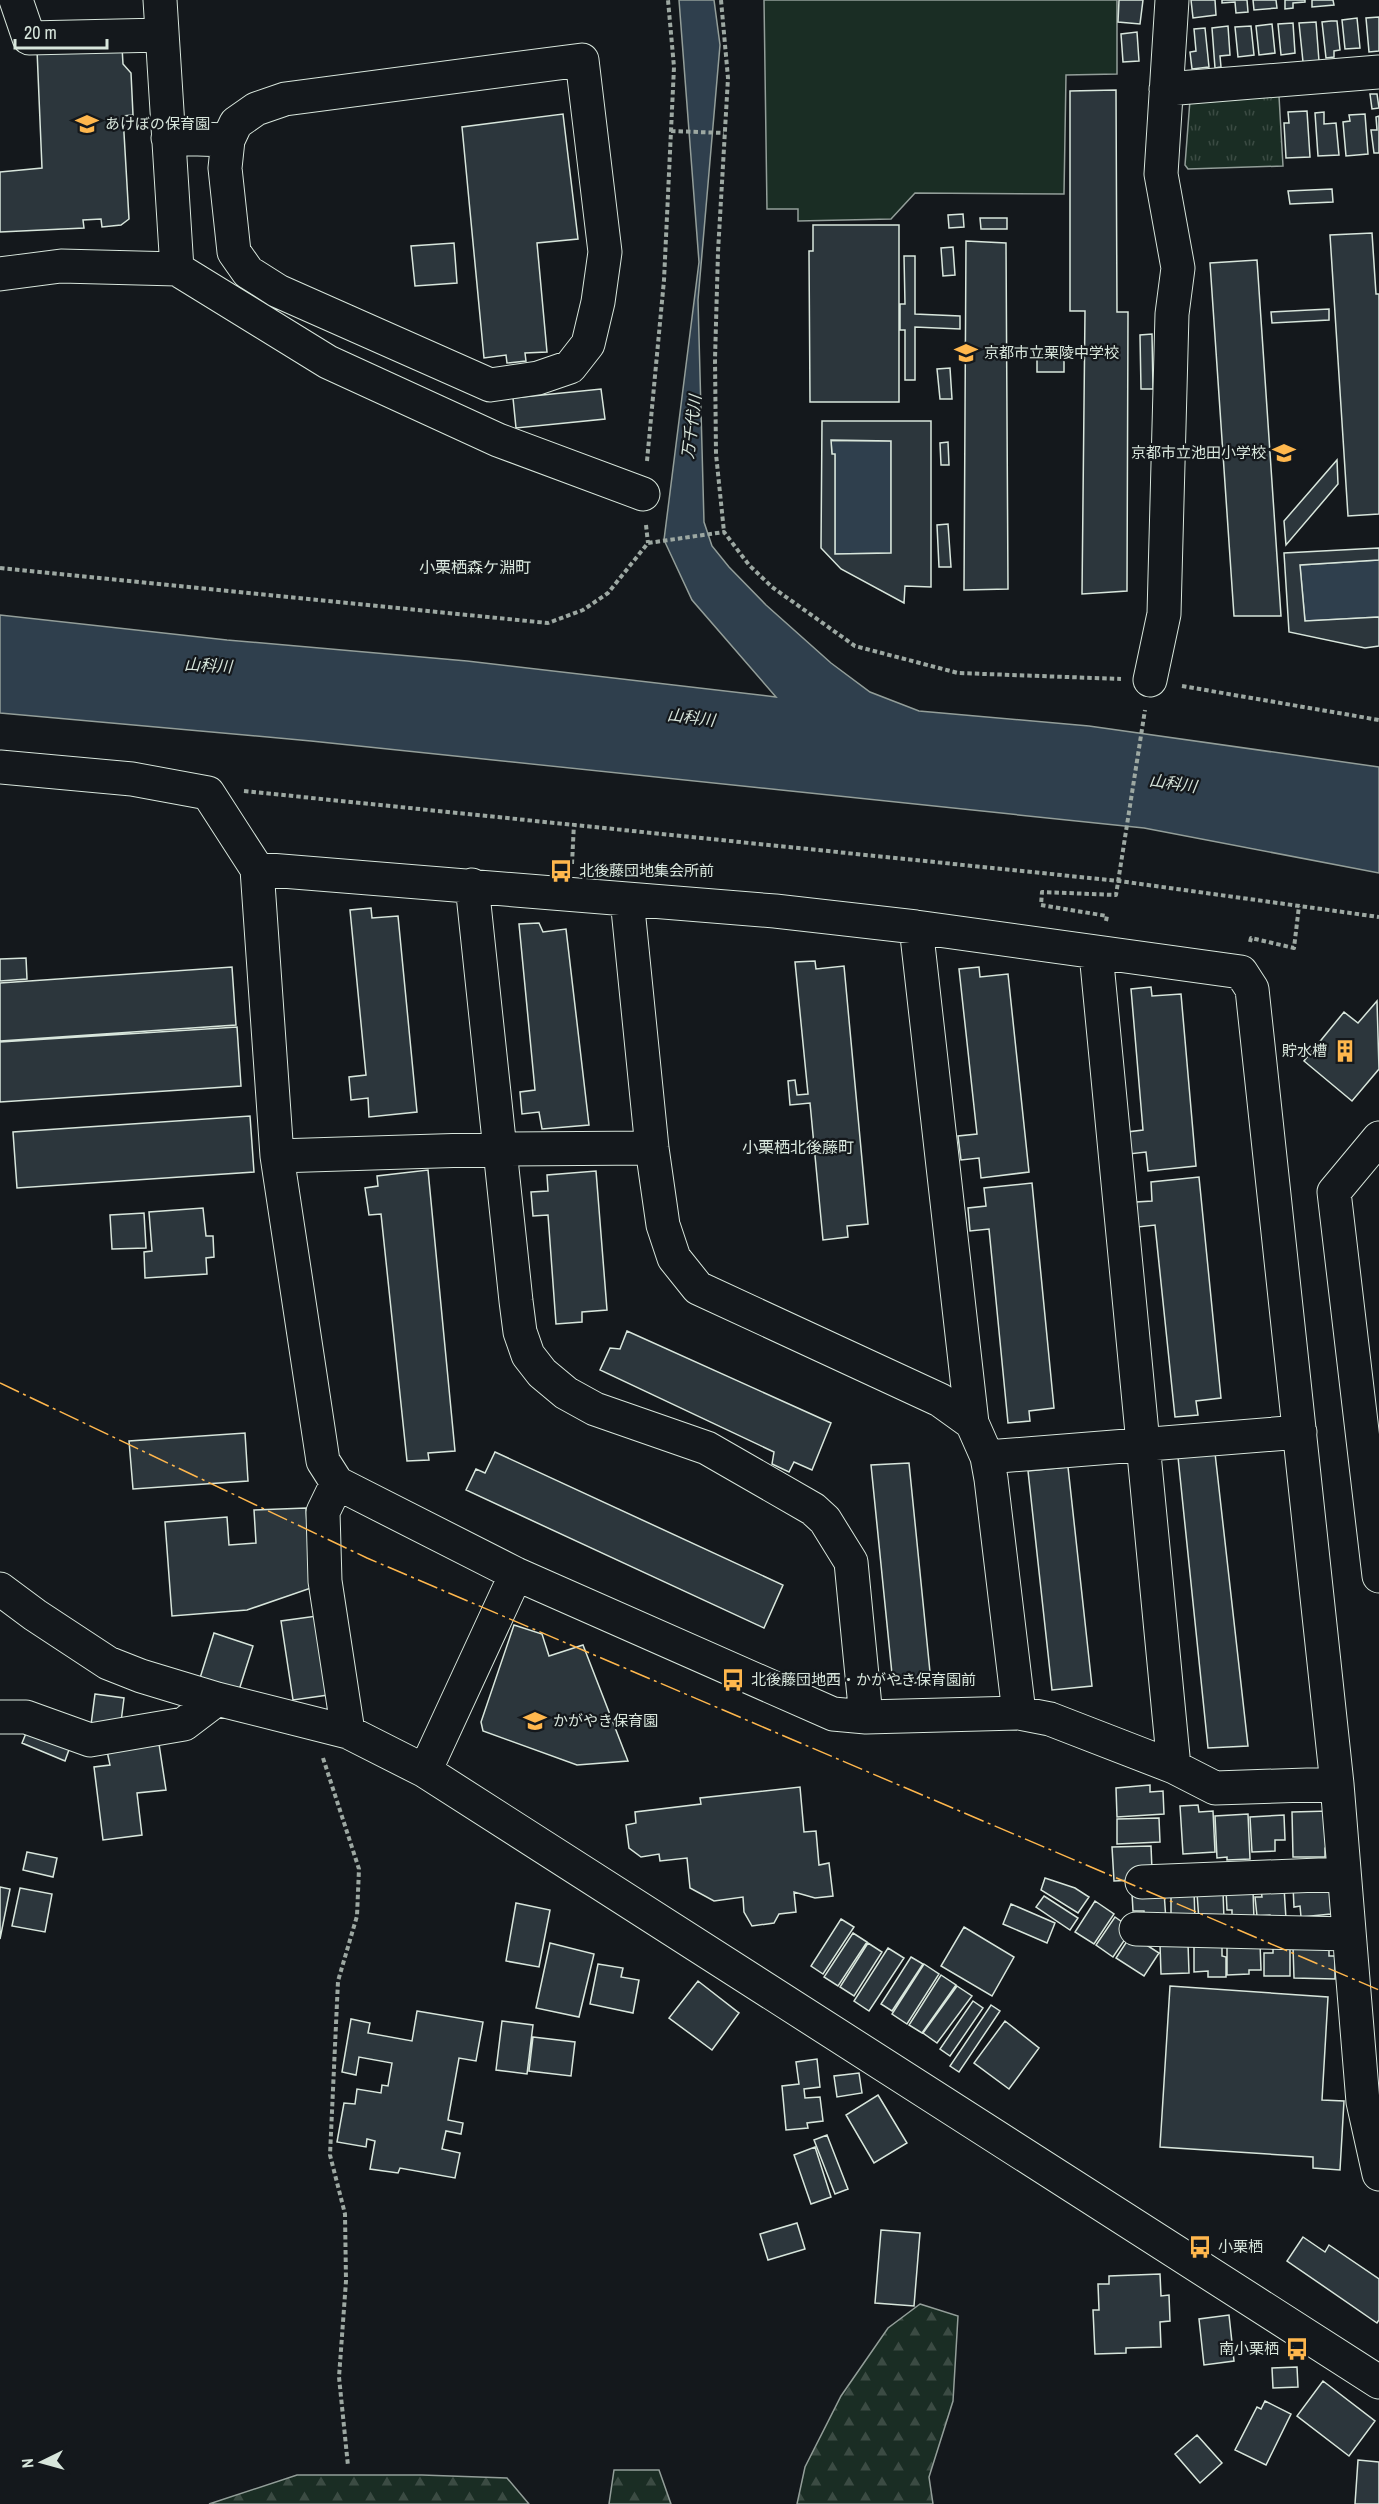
<svg xmlns="http://www.w3.org/2000/svg" width="1379" height="2504" viewBox="0 0 1379 2504" font-family="'Archivo Narrow','Noto Sans JP',sans-serif">
<style>
.grass{fill:#1a2d24;stroke:#939e99;stroke-width:1.5}
.forest{fill:url(#forest-firs);stroke:#939e99;stroke-width:1.5}
.park{fill:url(#park-tufts);stroke:#939e99;stroke-width:1.5}
.water{fill:#2f3f4d;stroke:#939e99;stroke-width:1.5}
.building{fill:#2c363c;stroke:#d8e6dc;stroke-width:1.5;fill-rule:evenodd}
.lines{fill:none;stroke-linecap:round;stroke-linejoin:round}
.minor-casing{stroke:#d8e6dc;stroke-width:35}
.path{stroke:#9da8a2;stroke-width:4;stroke-dasharray:4.5 3;stroke-linecap:butt}
.minor{stroke:#14181c;stroke-width:33}
.power{stroke:#ffb74d;stroke-width:1.5;stroke-dasharray:21 4.5 3 4.5;stroke-linecap:butt}
.labels{text-anchor:middle;stroke-width:4.5;stroke-linejoin:round;paint-order:stroke}
.poi-label{font-size:15px;fill:#d8e6dc;stroke:#14181c;text-anchor:start}
.water-label{font-size:16px;font-style:italic;fill:#d8e6dc;stroke:#14181c}
.neighbourhood-label{font-size:16px;fill:#d8e6dc;stroke:#14181c}
</style>
<defs>
<pattern id="forest-firs" width="22" height="20" patternUnits="userSpaceOnUse" patternTransform="scale(1.5)"><rect width="22" height="20" fill="#1a2d24"/><path d="M5 1l3.5 6h-7zM16 11l3.5 6h-7z" fill="#3b4b43"/></pattern>
<pattern id="park-tufts" width="24" height="20" patternUnits="userSpaceOnUse" patternTransform="scale(1.5)"><rect width="24" height="20" fill="#1a2d24"/><path d="M3 7l-1-3M5 7V3M7 7l1-3M15 17l-1-3M17 17v-4M19 17l1-3" fill="none" stroke="#3b4b43"/></pattern>
</defs>
<rect width="100%" height="100%" fill="#14181c"/>
<!-- grass -->
<path class="grass" d="M 764,0 L 1117,0 L 1117,74 L 1066,75 L 1064,194 L 915,193 L 891,219 L 798,221 L 798,209 L 767,209 Z"/>
<!-- forest -->
<path class="forest" d="M 920,2304 L 958,2316 L 953,2401 L 929,2477 L 933,2504 L 797,2504 L 805,2467 L 841,2396 L 888,2328 Z
M 614,2470 L 659,2470 L 671,2504 L 609,2504 Z
M 297,2475 L 422,2475 L 507,2478 L 529,2504 L 209,2504 Z"/>
<!-- park -->
<path class="park" d="M 1279,96 L 1283,166 L 1188,169 L 1185,165 L 1190,100 Z"/>
<!-- water -->
<path class="water" d="M 679,0 L 714,0 L 720,45 L 698,300 L 704,522 L 712,546 L 729,567 L 766,605 L 831,663 L 870,692 L 919,711 L 1089,726 L 1379,767 L 1379,873 L 1144,828 L 311,741 L 0,713 L 0,615 L 227,640 L 467,661 L 776,697 L 692,600 L 664,540 L 699,262 Z
M 831,441 L 891,441 L 891,553 L 835,554 L 835,455 L 832,454 Z
M 1379,560 L 1379,617 L 1305,621 L 1300,565 Z"/>
<!-- building -->
<path class="building" d="M 1119,0 L 1143,0 L 1140,24 L 1118,22 Z
M 1191,0 L 1215,0 L 1216,15 L 1193,18 Z
M 1222,0 L 1247,0 L 1248,12 L 1236,13 L 1235,2 L 1222,3 Z
M 1253,0 L 1276,0 L 1277,8 L 1254,10 Z
M 1285,0 L 1305,0 L 1305,2 L 1293,3 L 1293,8 L 1285,9 Z
M 1312,0 L 1333,0 L 1334,5 L 1312,7 Z
M 1379,17 L 1379,51 L 1369,52 L 1366,18 Z
M 1357,18 L 1360,48 L 1345,49 L 1342,20 Z
M 1331,21 L 1337,21 L 1340,50 L 1334,51 L 1334,57 L 1326,58 L 1322,22 Z
M 1316,22 L 1319,61 L 1303,62 L 1299,23 Z
M 1293,23 L 1295,53 L 1281,55 L 1278,24 Z
M 1272,24 L 1275,53 L 1259,55 L 1256,26 Z
M 1228,26 L 1230,55 L 1220,56 L 1221,67 L 1215,68 L 1212,28 Z
M 1251,26 L 1254,55 L 1238,57 L 1235,27 Z
M 1205,28 L 1209,67 L 1192,69 L 1190,52 L 1196,51 L 1194,29 Z
M 1137,32 L 1139,61 L 1123,62 L 1121,34 Z
M 122,47 L 123,64 L 131,73 L 133,115 L 123,116 L 129,219 L 121,225 L 102,227 L 101,219 L 83,220 L 84,228 L 0,232 L 0,172 L 42,168 L 37,50 Z
M 1116,90 L 1117,312 L 1128,312 L 1127,591 L 1082,594 L 1085,311 L 1070,311 L 1070,91 Z
M 1370,94 L 1377,94 L 1379,108 L 1372,109 Z
M 1307,111 L 1310,157 L 1286,158 L 1284,123 L 1289,123 L 1288,112 Z
M 1324,112 L 1324,124 L 1336,123 L 1339,155 L 1318,156 L 1315,113 Z
M 563,114 L 578,239 L 537,243 L 547,352 L 525,353 L 526,361 L 507,363 L 506,355 L 484,358 L 462,127 Z
M 1365,114 L 1368,154 L 1346,156 L 1343,122 L 1350,121 L 1349,115 Z
M 1379,116 L 1379,153 L 1374,153 L 1371,130 L 1377,130 L 1376,117 Z
M 1332,189 L 1333,202 L 1290,204 L 1288,191 Z
M 963,214 L 964,227 L 949,228 L 948,215 Z
M 980,218 L 1007,218 L 1007,229 L 981,229 Z
M 813,225 L 899,225 L 899,402 L 810,402 L 809,251 L 813,251 Z
M 1372,233 L 1376,294 L 1379,294 L 1379,514 L 1348,516 L 1330,235 Z
M 966,241 L 1006,243 L 1008,589 L 964,590 Z
M 454,243 L 457,283 L 415,286 L 411,246 Z
M 953,247 L 955,275 L 943,276 L 941,248 Z
M 904,256 L 915,256 L 915,314 L 960,316 L 960,329 L 915,327 L 915,380 L 905,380 L 905,330 L 900,330 L 900,304 L 905,304 Z
M 1257,260 L 1281,616 L 1234,616 L 1210,263 Z
M 1329,309 L 1329,320 L 1272,323 L 1271,312 Z
M 1152,334 L 1153,389 L 1141,389 L 1140,335 Z
M 1037,355 L 1064,356 L 1064,372 L 1037,372 Z
M 950,368 L 952,399 L 940,399 L 937,369 Z
M 601,389 L 605,419 L 516,428 L 513,398 Z
M 822,421 L 931,421 L 931,587 L 905,586 L 904,603 L 841,569 L 821,548 ZM 831,440 L 891,441 L 891,553 L 835,554 L 835,454 L 832,454 Z
M 948,442 L 949,465 L 941,465 L 940,443 Z
M 1337,460 L 1338,484 L 1286,545 L 1284,521 Z
M 948,524 L 951,567 L 939,567 L 937,525 Z
M 1379,548 L 1379,560 L 1300,565 L 1305,621 L 1379,617 L 1379,646 L 1365,648 L 1289,632 L 1284,553 Z
M 371,908 L 372,918 L 398,916 L 417,1112 L 369,1117 L 368,1098 L 351,1100 L 349,1077 L 366,1075 L 350,910 Z
M 539,923 L 543,932 L 566,929 L 589,1125 L 542,1129 L 539,1112 L 522,1114 L 520,1092 L 535,1090 L 519,924 Z
M 26,958 L 27,979 L 0,981 L 0,959 Z
M 815,961 L 816,969 L 844,966 L 868,1224 L 847,1226 L 848,1237 L 823,1240 L 810,1103 L 790,1105 L 788,1081 L 795,1080 L 797,1095 L 808,1094 L 795,962 Z
M 232,967 L 236,1025 L 0,1041 L 0,983 Z
M 979,967 L 980,977 L 1008,974 L 1029,1172 L 981,1178 L 979,1158 L 961,1160 L 958,1136 L 977,1134 L 959,969 Z
M 1151,987 L 1152,996 L 1181,994 L 1196,1166 L 1148,1171 L 1146,1152 L 1129,1154 L 1127,1132 L 1143,1130 L 1131,989 Z
M 1377,1001 L 1379,1069 L 1352,1101 L 1304,1061 L 1344,1012 L 1358,1023 Z
M 237,1027 L 241,1086 L 0,1102 L 0,1042 Z
M 250,1116 L 254,1172 L 17,1188 L 13,1132 Z
M 428,1170 L 455,1451 L 428,1453 L 429,1460 L 407,1461 L 381,1214 L 369,1215 L 365,1188 L 378,1186 L 377,1176 Z
M 596,1171 L 607,1310 L 582,1312 L 582,1322 L 556,1324 L 548,1215 L 533,1216 L 531,1192 L 548,1191 L 547,1175 Z
M 1199,1177 L 1221,1398 L 1196,1401 L 1198,1415 L 1175,1417 L 1155,1225 L 1138,1227 L 1136,1202 L 1152,1201 L 1151,1182 Z
M 1032,1183 L 1054,1408 L 1029,1411 L 1030,1421 L 1008,1423 L 989,1229 L 970,1231 L 968,1208 L 986,1206 L 984,1188 Z
M 203,1208 L 206,1236 L 213,1236 L 214,1257 L 206,1258 L 207,1274 L 145,1278 L 144,1252 L 152,1251 L 149,1212 Z
M 144,1213 L 146,1248 L 112,1249 L 110,1215 Z
M 627,1331 L 831,1423 L 812,1470 L 794,1462 L 789,1472 L 772,1464 L 774,1452 L 600,1370 L 610,1348 L 620,1349 Z
M 245,1433 L 248,1481 L 133,1489 L 129,1441 Z
M 495,1452 L 783,1585 L 764,1628 L 466,1490 L 476,1469 L 485,1473 Z
M 1215,1453 L 1248,1746 L 1208,1748 L 1178,1457 Z
M 909,1463 L 931,1682 L 893,1684 L 871,1465 Z
M 1068,1467 L 1092,1686 L 1052,1690 L 1028,1471 Z
M 306,1508 L 311,1588 L 247,1610 L 172,1616 L 165,1522 L 227,1517 L 229,1545 L 256,1543 L 254,1510 Z
M 324,1615 L 335,1694 L 293,1700 L 281,1621 Z
M 514,1625 L 542,1634 L 549,1656 L 583,1645 L 628,1761 L 577,1765 L 483,1731 L 481,1722 Z
M 214,1633 L 253,1646 L 239,1690 L 200,1678 Z
M 95,1694 L 124,1698 L 120,1730 L 91,1725 Z
M 29,1726 L 71,1744 L 65,1761 L 22,1743 Z
M 159,1744 L 166,1790 L 137,1793 L 142,1835 L 103,1840 L 94,1767 L 110,1765 L 107,1751 Z
M 1150,1785 L 1150,1792 L 1163,1791 L 1164,1814 L 1117,1817 L 1116,1788 Z
M 800,1787 L 804,1832 L 816,1831 L 819,1865 L 829,1863 L 833,1896 L 815,1898 L 794,1892 L 796,1912 L 779,1914 L 774,1923 L 752,1926 L 744,1912 L 743,1897 L 714,1901 L 690,1888 L 687,1858 L 660,1861 L 659,1854 L 641,1857 L 629,1848 L 626,1825 L 636,1823 L 635,1812 L 701,1804 L 700,1798 Z
M 1198,1805 L 1199,1812 L 1213,1811 L 1215,1852 L 1183,1854 L 1180,1806 Z
M 1329,1811 L 1330,1847 L 1325,1848 L 1325,1857 L 1293,1857 L 1292,1812 Z
M 1248,1814 L 1250,1859 L 1227,1860 L 1227,1857 L 1217,1858 L 1215,1816 Z
M 1284,1815 L 1285,1840 L 1275,1840 L 1275,1851 L 1252,1852 L 1250,1817 Z
M 1159,1818 L 1160,1842 L 1117,1844 L 1117,1819 Z
M 1151,1846 L 1152,1870 L 1135,1880 L 1114,1881 L 1112,1847 Z
M 27,1852 L 57,1858 L 53,1877 L 23,1870 Z
M 1045,1878 L 1075,1888 L 1089,1897 L 1078,1913 L 1041,1890 Z
M 1329,1883 L 1331,1914 L 1301,1917 L 1300,1906 L 1294,1907 L 1293,1886 Z
M 0,1887 L 10,1889 L 0,1939 Z
M 1284,1887 L 1286,1919 L 1271,1920 L 1270,1915 L 1257,1916 L 1255,1897 L 1262,1897 L 1261,1889 Z
M 20,1888 L 52,1894 L 45,1932 L 12,1926 Z
M 1194,1890 L 1195,1921 L 1171,1922 L 1171,1891 Z
M 1226,1890 L 1253,1890 L 1254,1920 L 1232,1920 L 1232,1910 L 1227,1910 Z
M 1223,1891 L 1224,1919 L 1199,1921 L 1197,1893 Z
M 1164,1892 L 1166,1920 L 1145,1921 L 1144,1911 L 1133,1911 L 1132,1894 Z
M 1044,1896 L 1078,1918 L 1070,1930 L 1036,1907 Z
M 1095,1901 L 1114,1914 L 1094,1944 L 1075,1932 Z
M 516,1903 L 550,1910 L 539,1967 L 506,1961 Z
M 1011,1904 L 1055,1923 L 1047,1943 L 1003,1924 Z
M 1115,1917 L 1132,1929 L 1113,1957 L 1096,1945 Z
M 841,1919 L 854,1927 L 823,1974 L 811,1966 Z
M 964,1927 L 1014,1957 L 992,1996 L 941,1966 Z
M 853,1933 L 867,1942 L 838,1986 L 824,1977 Z
M 1131,1935 L 1159,1953 L 1144,1976 L 1116,1958 Z
M 550,1943 L 594,1954 L 579,2017 L 536,2008 Z
M 868,1943 L 882,1952 L 854,1996 L 840,1987 Z
M 1188,1943 L 1189,1973 L 1161,1974 L 1160,1944 Z
M 1194,1943 L 1222,1943 L 1222,1956 L 1226,1957 L 1226,1977 L 1208,1977 L 1208,1971 L 1194,1972 Z
M 1260,1943 L 1261,1970 L 1249,1970 L 1249,1974 L 1227,1975 L 1227,1944 Z
M 1273,1947 L 1290,1947 L 1290,1976 L 1264,1976 L 1264,1953 L 1273,1953 Z
M 1293,1947 L 1329,1947 L 1329,1956 L 1335,1956 L 1335,1979 L 1294,1978 Z
M 888,1948 L 904,1958 L 869,2011 L 854,2001 Z
M 911,1957 L 923,1964 L 892,2011 L 881,2004 Z
M 598,1964 L 623,1968 L 621,1977 L 639,1980 L 633,2013 L 590,2004 Z
M 924,1964 L 939,1974 L 907,2024 L 892,2014 Z
M 941,1975 L 956,1985 L 922,2033 L 909,2025 Z
M 698,1981 L 739,2013 L 712,2050 L 669,2018 Z
M 957,1986 L 972,1996 L 937,2043 L 923,2033 Z
M 1170,1986 L 1328,1997 L 1322,2100 L 1344,2101 L 1340,2170 L 1313,2168 L 1313,2157 L 1160,2147 Z
M 973,2001 L 983,2008 L 950,2056 L 940,2049 Z
M 991,2005 L 1000,2011 L 959,2072 L 950,2066 Z
M 417,2011 L 483,2022 L 476,2061 L 459,2058 L 448,2120 L 463,2123 L 461,2134 L 446,2131 L 442,2149 L 460,2153 L 455,2178 L 400,2168 L 398,2173 L 370,2169 L 375,2141 L 367,2139 L 366,2147 L 337,2142 L 344,2103 L 355,2104 L 357,2089 L 381,2093 L 382,2085 L 388,2086 L 392,2063 L 359,2057 L 356,2075 L 342,2072 L 351,2019 L 370,2023 L 368,2033 L 412,2041 Z
M 502,2021 L 533,2025 L 527,2074 L 496,2070 Z
M 1005,2021 L 1039,2048 L 1009,2089 L 974,2063 Z
M 533,2037 L 575,2042 L 571,2076 L 529,2071 Z
M 817,2059 L 820,2087 L 804,2089 L 805,2098 L 820,2097 L 823,2121 L 807,2123 L 808,2128 L 786,2130 L 782,2086 L 799,2084 L 796,2062 Z
M 859,2073 L 862,2093 L 837,2097 L 834,2076 Z
M 878,2095 L 907,2143 L 874,2163 L 846,2115 Z
M 827,2135 L 848,2189 L 835,2194 L 814,2140 Z
M 815,2147 L 831,2197 L 811,2204 L 794,2155 Z
M 797,2223 L 805,2249 L 768,2260 L 760,2234 Z
M 881,2230 L 920,2233 L 914,2306 L 875,2303 Z
M 1303,2237 L 1325,2252 L 1329,2245 L 1379,2279 L 1379,2320 L 1377,2323 L 1287,2261 Z
M 1160,2274 L 1161,2296 L 1169,2295 L 1170,2321 L 1160,2322 L 1161,2347 L 1126,2348 L 1126,2353 L 1095,2354 L 1093,2310 L 1099,2310 L 1098,2284 L 1109,2284 L 1109,2276 Z
M 1229,2315 L 1234,2361 L 1204,2365 L 1199,2319 Z
M 1297,2367 L 1298,2387 L 1273,2388 L 1272,2368 Z
M 1323,2381 L 1375,2421 L 1349,2456 L 1297,2416 Z
M 1265,2401 L 1291,2414 L 1266,2465 L 1235,2450 L 1257,2407 L 1261,2409 Z
M 1197,2435 L 1222,2463 L 1200,2483 L 1175,2454 Z
M 1358,2460 L 1379,2462 L 1379,2504 L 1355,2504 Z"/>
<g class="lines">
<!-- minor casing -->
<g class="minor-casing">
<path id="minor" d="M 16,0 L 29,38 L 162,35
M 582,60 L 605,252 L 598,302 L 588,344 L 570,367 L 538,378 L 490,385 L 278,291 L 248,272 L 234,252 L 225,168 L 228,140 L 236,123 L 256,109 L 285,99 Z
M 1166,89 L 1379,72
M 168,138 L 228,140
M 177,269 L 328,362 L 498,440 L 643,494
M 0,274 L 61,266 L 177,269 L 160,0
M 1150,680 L 1164,614 L 1172,314 L 1178,268 L 1161,174 L 1172,0
M 0,767 L 132,779 L 208,793 L 257,869 L 277,1156 L 323,1461 L 337,1483 L 516,1574 L 833,1714 L 866,1717 L 1019,1713 L 1050,1719 L 1174,1767 L 1215,1788 L 1337,1784
M 257,869 L 775,911 L 916,927 L 1241,972 L 1252,989 L 1337,1784 L 1363,2102 L 1379,2174
M 472,885 L 516,1301 L 520,1332 L 528,1355 L 542,1373 L 566,1393 L 595,1409 L 707,1448 L 813,1509 L 825,1520 L 851,1562 L 866,1717
M 627,899 L 652,1148 L 663,1225 L 674,1258 L 698,1288 L 940,1400 L 972,1423
M 916,927 L 972,1423 L 987,1457 L 991,1479 L 1019,1713
M 1096,953 C 1120,1225 1149,1496 1174,1767
M 1379,1138 L 1334,1192 L 1379,1576
M 277,1156 L 501,1149 L 652,1148
M 987,1457 L 1300,1432
M 337,1483 L 323,1512 L 325,1581 L 348,1732
M 0,1589 L 35,1615 L 108,1663 L 141,1676 L 217,1699 L 348,1732 L 425,1771 L 1379,2382
M 0,1717 L 26,1717 L 90,1740 L 184,1724 L 217,1699
M 425,1771 L 516,1574
M 1142,1882 L 1344,1874
M 1136,1929 L 1349,1934"/>
</g>
<!-- path -->
<path class="path" d="M 721,0 L 728,78 L 718,252 L 715,359 L 716,454 L 724,532
M 671,131 L 724,133
M 647,461 L 664,280 L 674,67 L 668,0
M 646,525 L 648,543
M 0,568 L 548,623 L 583,610 L 608,593 L 648,543 L 724,532 L 749,565 L 772,587 L 855,646 L 958,673 L 1121,679
M 1182,686 L 1379,720
M 244,791 L 1119,881 L 1379,917
M 572,864 L 574,823
M 1106,921 L 1107,916 L 1041,905 L 1042,892 L 1116,895 L 1145,710
M 1250,942 L 1251,938 L 1294,948 L 1299,906
M 323,1758 L 359,1869 L 357,1916 L 338,1981 L 330,2155 L 345,2214 L 346,2281 L 339,2377 L 348,2466"/>
<!-- minor -->
<use href="#minor" class="minor"/>
<!-- power -->
<path class="power" d="M 0,1383 L 367,1558 L 1379,1990"/>
</g>
<!-- icons -->
<defs>
<g id="school-bare" transform="scale(1.8)"><path d="M0-5L7-2L0 1L-7-2ZM-4 1L0 2.5L4 1V4Q0 6-4 4Z" fill="#ffb74d" stroke="#14181c" stroke-width="2.5" paint-order="stroke"/></g>
<g id="bus-bare" transform="scale(1.8)"><path d="M-5-6H5V4H4V6H2V4H-2V6H-4V4H-5ZM-3.5-4V0h7V-4ZM-3.5 1.2v1.5H-2V1.2ZM2 1.2v1.5H3.5V1.2Z" fill="#ffb74d" stroke="#14181c" stroke-width="2.5" paint-order="stroke"/></g>
<g id="building-bare" transform="scale(1.8)"><path d="M-4-6H4V6H1V3H-1V6H-4ZM-2.5-4.3h1.7v1.8h-1.7ZM.8-4.3h1.7v1.8H.8ZM-2.5-1h1.7V.8h-1.7ZM.8-1h1.7V.8H.8Z" fill="#ffb74d" stroke="#14181c" stroke-width="2.5" paint-order="stroke"/></g>
</defs>
<g fill-rule="evenodd">
<use href="#school-bare" x="87" y="124"/>
<use href="#school-bare" x="966" y="353"/>
<use href="#school-bare" x="1284" y="453"/>
<use href="#bus-bare" x="561" y="871"/>
<use href="#building-bare" x="1345" y="1051"/>
<use href="#bus-bare" x="733" y="1680"/>
<use href="#school-bare" x="535" y="1721"/>
<use href="#bus-bare" x="1200" y="2247"/>
<use href="#bus-bare" x="1297" y="2349"/>
</g>
<g class="labels">
<!-- poi labels -->
<g class="poi-label">
<text x="105" y="129">あけぼの保育園</text>
<text x="984" y="358">京都市立栗陵中学校</text>
<text x="1266" y="458" text-anchor="end">京都市立池田小学校</text>
<text x="579" y="876">北後藤団地集会所前</text>
<text x="1327" y="1056" text-anchor="end">貯水槽</text>
<text x="751" y="1685">北後藤団地西・かがやき保育園前</text>
<text x="553" y="1726">かがやき保育園</text>
<text x="1218" y="2252">小栗栖</text>
<text x="1279" y="2354" text-anchor="end">南小栗栖</text>
</g>
<!-- water labels -->
<g class="water-label">
<text transform="translate(691 427) rotate(-83)" y="6">万千代川</text>
<text transform="translate(208 665) rotate(3)" y="6">山科川</text>
<text transform="translate(691 717) rotate(7)" y="6">山科川</text>
<text transform="translate(1173 783) rotate(8)" y="6">山科川</text>
</g>
<!-- neighbourhood labels -->
<g class="neighbourhood-label">
<text x="475" y="573">小栗栖森ケ淵町</text>
<text x="798" y="1153">小栗栖北後藤町</text>
</g>
</g>
<!-- north arrow -->
<g transform="translate(42 2462) rotate(265)" stroke="#14181c" stroke-width="4.5" paint-order="stroke">
<path d="M0-4.5L10 22L0 15L-10 22Z" fill="#d8e6dc"/>
<text y="-9" font-size="16" font-weight="bold" text-anchor="middle" fill="#d8e6dc">N</text>
</g>
<!-- scale -->
<path d="M15 39v9h92v-9" fill="none" stroke="#d8e6dc" stroke-width="3"/>
<text x="24" y="39" font-size="18" fill="#d8e6dc" stroke="#14181c" stroke-width="4.5" paint-order="stroke">20 m</text>
</svg>
